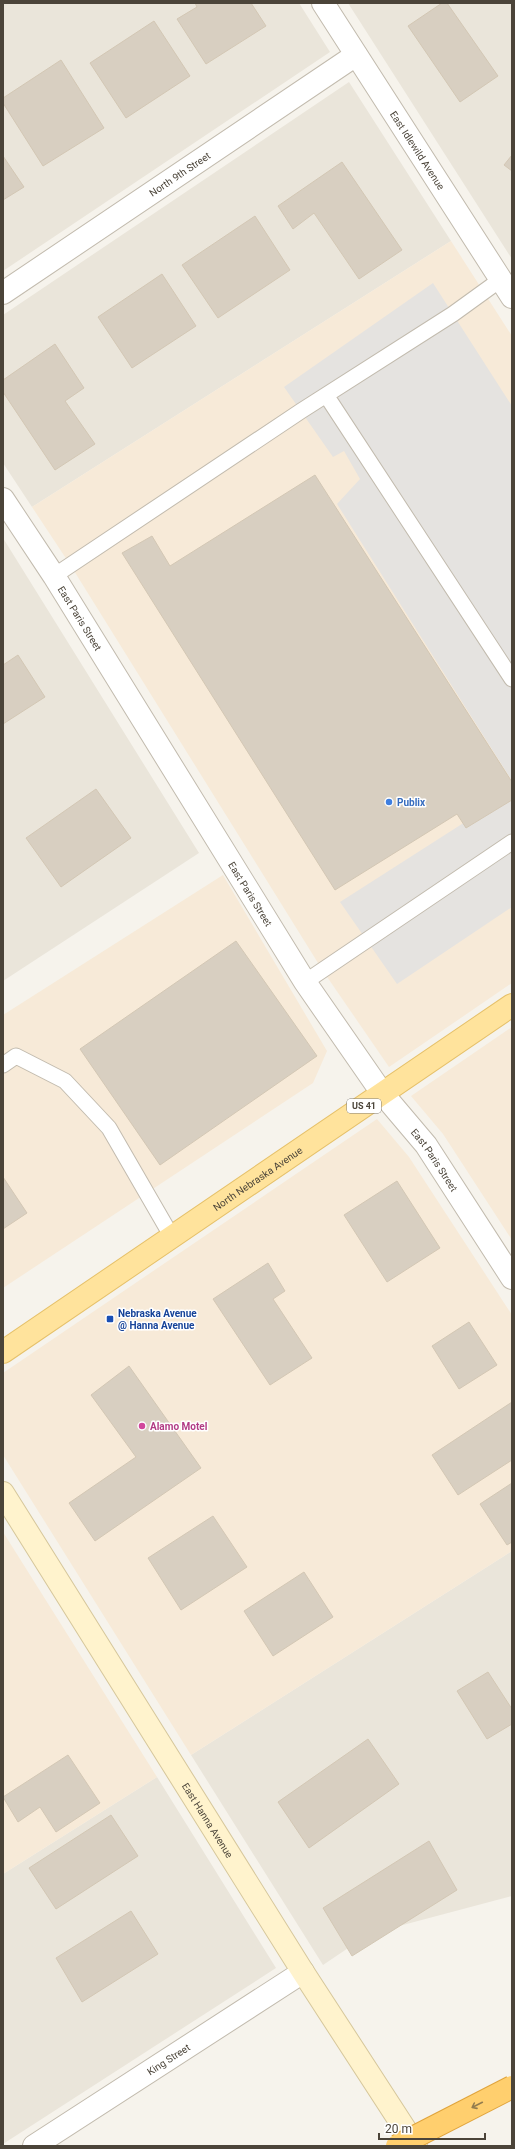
<svg xmlns="http://www.w3.org/2000/svg" width="515" height="2149" viewBox="0 0 515 2149" font-family="Roboto,sans-serif">
<style>
.residential{fill:#eae5da}
.commercial{fill:#f7ead8}
.parking{fill:#e5e3e0}
.building{fill:#d8cfc1;stroke:#d3c7b4}
.lines{fill:none;stroke-linecap:round;stroke-linejoin:round}
.lane-casing{stroke:#c2bbae;stroke-width:17}
.street-casing{stroke:#c2bbae;stroke-width:24}
.secondary-casing{stroke:#d6c79b;stroke-width:24}
.primary-casing{stroke:#e6c16a;stroke-width:24}
.lane{stroke:#fff;stroke-width:15}
.street{stroke:#fff;stroke-width:22}
.secondary{stroke:#fff3cd;stroke-width:22}
.primary{stroke:#ffe39c;stroke-width:22}
.highway-bridge-casing{stroke:#e0a43c;stroke-width:24;stroke-linecap:butt}
.highway-bridge{stroke:#ffcf6e;stroke-width:22}
.oneway{stroke:#937c4e}
.shop-dot{fill:#3f7fe0;stroke:#fff;stroke-width:1.5}
.transit-dot{fill:#1a4fb4;stroke:#fff;stroke-width:1.5}
.hotel-dot{fill:#d1479c;stroke:#fff;stroke-width:1.5}
.labels{text-anchor:middle;stroke-width:3;stroke-linejoin:round;paint-order:stroke}
.shield{fill:#fff;stroke:#817c74;stroke-width:1}
.shield-label{font-size:9px;font-weight:bold;fill:#4b4439}
.street-label{font-size:10px;fill:#4b4439;stroke:#fff}
.shop-label{font-size:10px;font-weight:bold;fill:#366cbe;stroke:#fff;text-anchor:start}
.transit-label{font-size:10px;font-weight:bold;fill:#164399;stroke:#fff;text-anchor:start}
.hotel-label{font-size:10px;font-weight:bold;fill:#b23c85;stroke:#fff;text-anchor:start}
</style>
<rect width="100%" height="100%" fill="#f6f3ec"/>
<!-- residential -->
<path class="residential" d="M 3,3 L 299,3 L 330,52 L 3,271 Z
M 348,3 L 512,3 L 512,259 Z
M 349,82 L 451,241 L 32,507 L 3,463 L 3,315 Z
M 3,538 L 199,853 L 3,981 Z
M 512,1551 L 512,1896 L 369,1934 L 323,1965 L 191,1755 Z
M 157,1777 L 276,1968 L 3,2144 L 3,1874 Z"/>
<!-- commercial -->
<path class="commercial" d="M 451,241 L 512,336 L 512,983 L 389,1067 L 323,971 L 71,566 L 32,507 Z
M 223,875 L 327,1051 L 313,1083 L 3,1288 L 3,1015 Z
M 512,1027 L 512,1240 L 443,1134 L 411,1096 Z
M 377,1119 L 409,1157 L 512,1315 L 512,1551 L 191,1755 L 3,1455 L 3,1373 Z
M 3,1532 L 157,1777 L 3,1874 Z"/>
<!-- parking -->
<path class="parking" d="M 433,283 L 512,406 L 512,781 L 337,504 L 360,479 L 344,451 L 333,457 L 284,387 Z
M 512,792 L 512,907 L 397,984 L 340,902 Z"/>
<!-- building -->
<path class="building" d="M 195,3 L 251,3 L 266,26 L 206,64 L 177,19 L 197,7 Z
M 442,3 L 447,3 L 498,76 L 460,102 L 408,26 Z
M 154,21 L 190,76 L 126,118 L 90,63 Z
M 61,60 L 104,128 L 43,166 L 3,103 L 3,98 Z
M 512,155 L 512,171 L 504,165 Z
M 3,156 L 24,187 L 3,200 Z
M 342,162 L 402,250 L 359,279 L 314,213 L 293,229 L 278,206 Z
M 255,216 L 290,270 L 218,318 L 182,265 Z
M 162,274 L 196,326 L 132,368 L 98,317 Z
M 55,344 L 84,388 L 65,401 L 95,444 L 55,470 L 3,392 L 3,380 Z
M 315,475 L 512,782 L 512,800 L 466,828 L 457,814 L 335,890 L 122,553 L 152,536 L 170,566 Z
M 18,655 L 45,697 L 3,724 L 3,665 Z
M 96,789 L 131,838 L 61,887 L 26,838 Z
M 236,941 L 317,1056 L 160,1165 L 80,1049 Z
M 3,1177 L 27,1213 L 3,1229 Z
M 397,1181 L 440,1248 L 387,1282 L 344,1215 Z
M 268,1263 L 285,1291 L 273,1299 L 312,1358 L 270,1385 L 213,1299 Z
M 469,1322 L 497,1365 L 459,1389 L 432,1346 Z
M 129,1366 L 201,1468 L 95,1541 L 69,1503 L 136,1457 L 91,1395 Z
M 512,1402 L 512,1460 L 458,1495 L 432,1455 Z
M 512,1483 L 512,1542 L 507,1545 L 480,1504 Z
M 213,1516 L 247,1567 L 181,1610 L 148,1558 Z
M 304,1572 L 333,1617 L 273,1656 L 244,1611 Z
M 488,1672 L 512,1709 L 512,1724 L 487,1739 L 457,1691 Z
M 368,1739 L 399,1784 L 309,1848 L 278,1802 Z
M 68,1755 L 100,1803 L 56,1832 L 40,1807 L 18,1822 L 3,1797 Z
M 111,1815 L 138,1856 L 56,1909 L 29,1868 Z
M 429,1841 L 457,1890 L 352,1956 L 323,1908 Z
M 131,1911 L 158,1954 L 82,2002 L 56,1958 Z"/>
<g class="lines">
<!-- lane casing -->
<g class="lane-casing">
<path id="lane" d="M 326,395 L 512,679
M 54,576 L 301,411 L 453,314 L 500,280
M 305,982 L 512,842
M 3,1065 L 16,1056 L 65,1081 L 109,1128 L 172,1237"/>
</g>
<!-- street casing -->
<g class="street-casing">
<g id="street">
<path id="s1" d="M 323,3 L 512,297"/>
<path id="s2" d="M 3,293 L 356,55"/>
<path id="s3" d="M 3,499 L 54,576 L 305,982 L 382,1093 L 426,1145 L 512,1278"/>
<path id="s4" d="M 34,2146 L 303,1972"/>
</g>
</g>
<!-- secondary casing -->
<g class="secondary-casing">
<g id="secondary">
<path id="s5" d="M 3,1493 L 303,1972 L 416,2146"/>
</g>
</g>
<!-- primary casing -->
<g class="primary-casing">
<g id="primary">
<path id="s6" d="M 3,1352 L 512,1005"/>
</g>
</g>
<!-- lane -->
<use href="#lane" class="lane"/>
<!-- street -->
<use href="#street" class="street"/>
<!-- secondary -->
<use href="#secondary" class="secondary"/>
<!-- primary -->
<use href="#primary" class="primary"/>
<!-- highway-bridge casing -->
<g class="highway-bridge-casing">
<path id="highway-bridge" d="M 397,2146 L 512,2087"/>
</g>
<!-- highway-bridge -->
<use href="#highway-bridge" class="highway-bridge"/>
</g>
<!-- one-way arrows -->
<defs><path id="oneway-shaft" d="M-6 0H5M1.5-3L5.5 0L1.5 3" fill="none" stroke-width="1.6" stroke-linecap="round" stroke-linejoin="round"/></defs>
<use class="oneway" href="#oneway-shaft" transform="translate(477 2105) rotate(153)"/>
<!-- markers -->
<circle class="shop-dot" cx="389" cy="802" r="4"/>
<rect class="transit-dot" x="106" y="1315" width="8" height="8" rx="2"/>
<circle class="hotel-dot" cx="142" cy="1426" r="4"/>
<g class="labels">
<!-- shield labels -->
<rect class="shield" x="347" y="1099" width="34" height="14" rx="3"/>
<g class="shield-label">
<text x="364" y="1109">US 41</text>
</g>
<!-- street labels -->
<g class="street-label">
<text dy="4" stroke="none"><textPath href="#s1" startOffset="175">East Idlewild Avenue</textPath></text>
<text dy="4" stroke="none"><textPath href="#s2" startOffset="213">North 9th Street</textPath></text>
<text dy="4" stroke="none"><textPath href="#s3" startOffset="142">East Paris Street</textPath></text>
<text dy="4" stroke="none"><textPath href="#s3" startOffset="466">East Paris Street</textPath></text>
<text dy="4" stroke="none"><textPath href="#s3" startOffset="790">East Paris Street</textPath></text>
<text dy="4" stroke="none"><textPath href="#s6" startOffset="308">North Nebraska Avenue</textPath></text>
<text dy="4" stroke="none"><textPath href="#s5" startOffset="386">East Hanna Avenue</textPath></text>
<text dy="4" stroke="none"><textPath href="#s4" startOffset="160">King Street</textPath></text>
</g>
<!-- shop labels -->
<g class="shop-label">
<text x="397" y="806">Publix</text>
</g>
<!-- transit labels -->
<g class="transit-label">
<text x="118" y="1317">Nebraska Avenue<tspan x="118" dy="12">@ Hanna Avenue</tspan></text>
</g>
<!-- hotel labels -->
<g class="hotel-label">
<text x="150" y="1430">Alamo Motel</text>
</g>
</g>
<!-- border -->
<rect width="515" height="2149" fill="none" stroke="#4b4439" stroke-width="8"/>
<!-- scale -->
<path d="M379 2133v6h106v-6" fill="none" stroke="#4b4439" stroke-width="2"/>
<text x="385" y="2133" font-size="12" fill="#4b4439" stroke="#ffffff" stroke-width="3" paint-order="stroke">20 m</text>
</svg>
